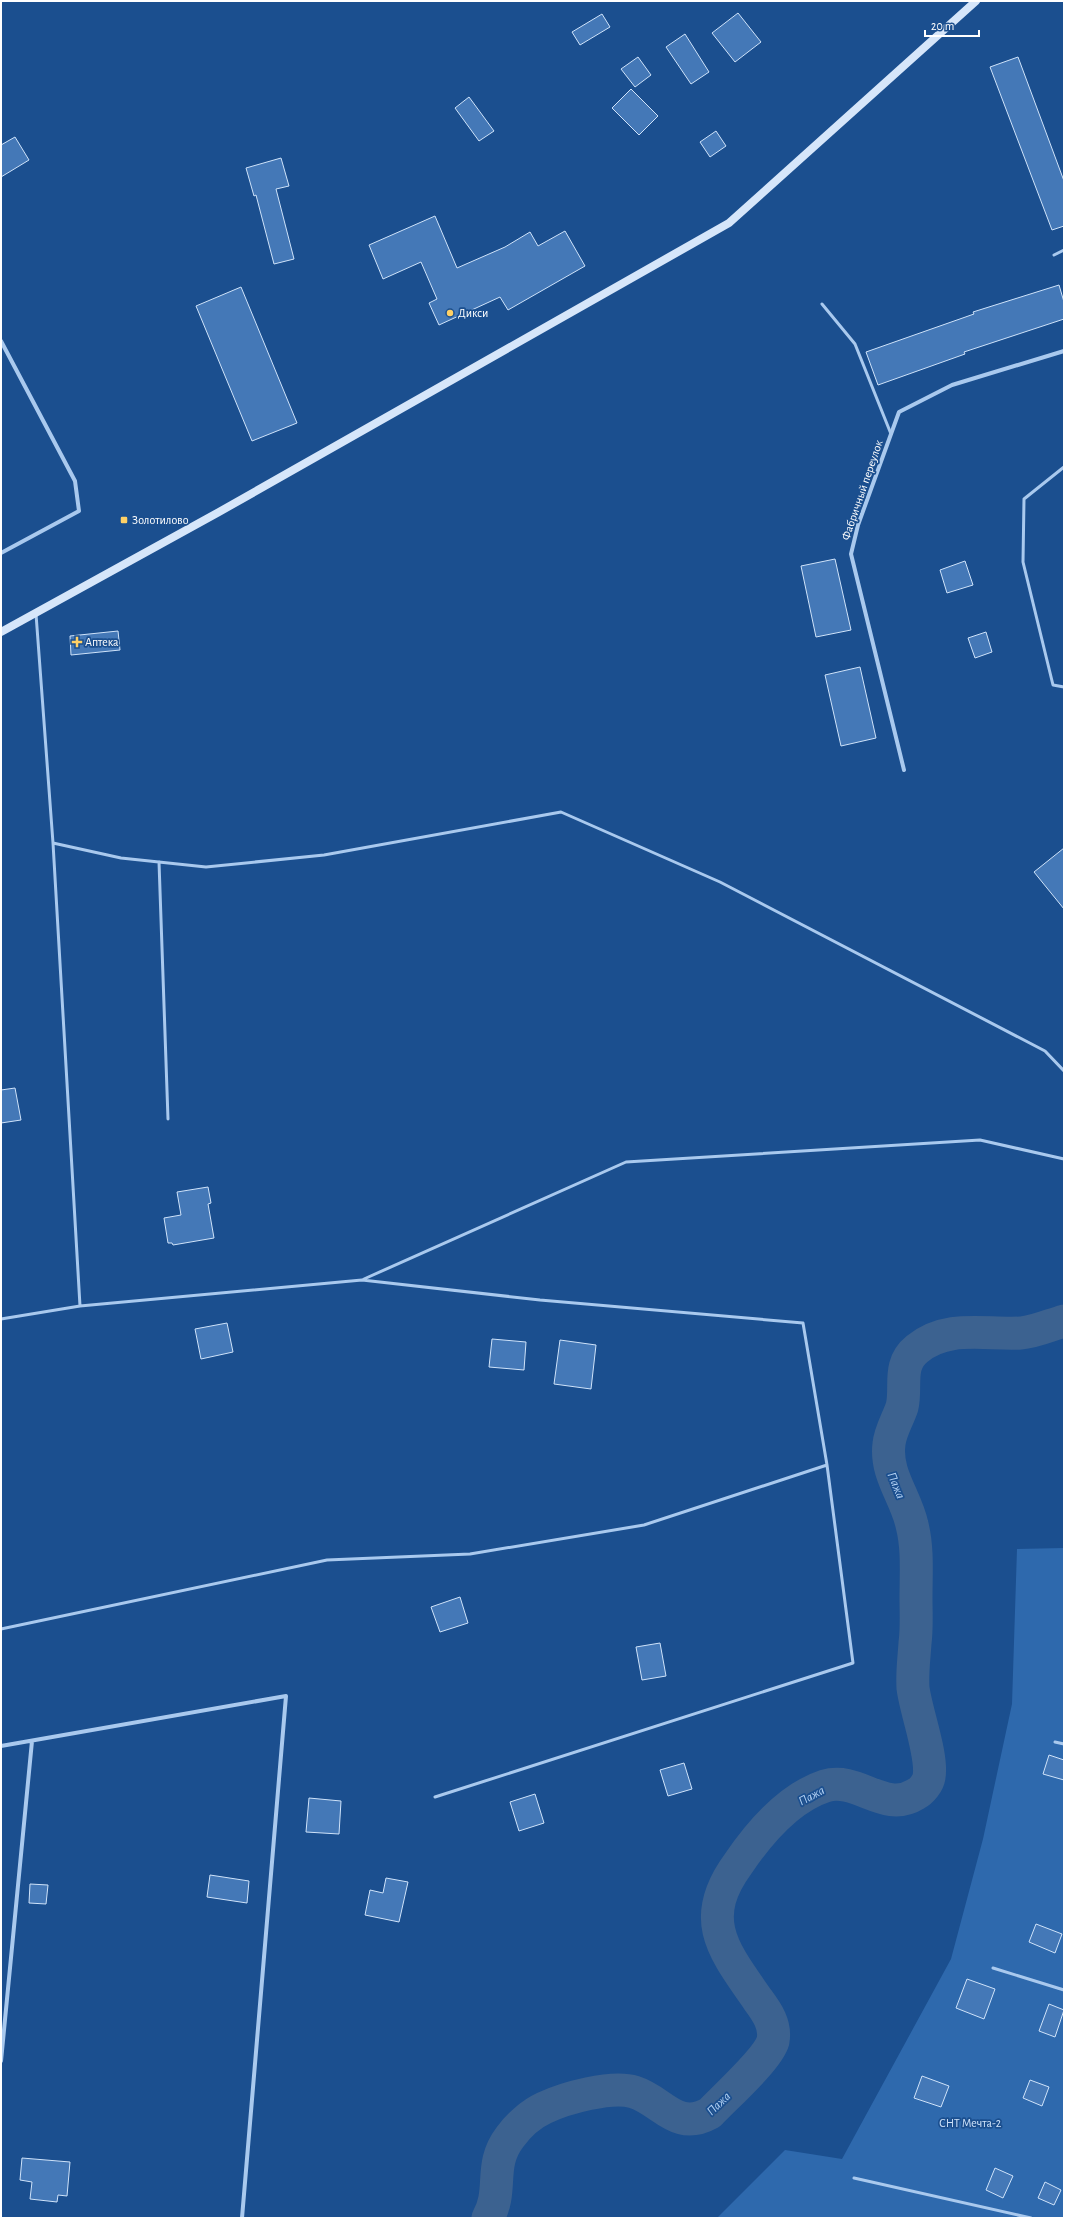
<svg xmlns="http://www.w3.org/2000/svg" width="1065" height="2219" viewBox="0 0 1065 2219" font-family="'Alegreya Sans',sans-serif">
<style>
.green{fill:#2e69ad}
.lines{fill:none;stroke-linecap:round;stroke-linejoin:round}
.river{stroke:#3c6290;stroke-width:33}
.building{fill:#4478b7;stroke:#cfe3fa}
.lane{stroke:#a9c9ee;stroke-width:3}
.street{stroke:#a9c9ee;stroke-width:4}
.secondary{stroke:#d6e6fa;stroke-width:8}
.poi-dot{fill:#ffd166;stroke:#1b4f8f;stroke-width:1.5}
.labels{text-anchor:middle;stroke-width:3.5;stroke-linejoin:round;paint-order:stroke}
.poi-label{font-size:12px;fill:#fff;stroke:#1b4f8f;text-anchor:start}
.street-label{font-size:12px;fill:#fff;stroke:#1b4f8f}
.park-label{font-size:12px;fill:#cfe3fa;stroke:#1b4f8f}
.water-label{font-size:13px;font-style:italic;fill:#b5d3f5;stroke:#1b4f8f}
</style>
<rect width="100%" height="100%" fill="#1b4f8f"/>
<!-- green -->
<path class="green" d="M 1064,1548 L 1064,2218 L 717,2218 L 785,2150 L 842,2159 L 951,1959 L 983,1839 L 1012,1704 L 1017,1549 Z"/>
<g class="lines">
<!-- river -->
<path class="river" d="M 488,2218 C 504,2189 488,2166 510,2137 C 518,2126 531,2114 544,2108 C 565,2098 612,2085 634,2092 C 663,2101 676,2132 710,2113 C 724,2098 768,2059 773,2041 C 776,2025 767,2012 758,2000 C 724,1951 697,1920 738,1864 C 759,1833 788,1798 825,1786 C 858,1776 884,1814 916,1794 C 922,1791 928,1783 929,1777 C 933,1756 916,1712 913,1688 C 912,1672 914,1659 915,1643 C 917,1628 916,1613 916,1598 C 916,1574 918,1548 912,1525 C 906,1497 885,1474 889,1444 C 890,1432 898,1419 902,1407 C 907,1387 897,1365 917,1349 C 947,1324 985,1335 1021,1333 C 1035,1332 1050,1325 1064,1321"/>
</g>
<!-- building -->
<path class="building" d="M 738,13 L 761,42 L 735,62 L 712,33 Z
M 602,14 L 610,27 L 580,45 L 572,32 Z
M 685,34 L 709,72 L 691,84 L 666,47 Z
M 638,57 L 651,75 L 635,87 L 621,69 Z
M 1018,57 L 1064,181 L 1064,226 L 1052,230 L 990,67 Z
M 631,89 L 658,116 L 639,135 L 612,108 Z
M 469,97 L 494,131 L 479,141 L 455,108 Z
M 716,131 L 726,146 L 710,157 L 700,142 Z
M 15,137 L 29,160 L 1,177 L 1,145 Z
M 281,158 L 289,186 L 276,189 L 294,259 L 274,264 L 256,195 L 254,196 L 246,168 Z
M 435,216 L 457,268 L 505,247 L 530,232 L 538,246 L 565,231 L 585,266 L 508,310 L 500,297 L 439,325 L 429,303 L 437,299 L 421,262 L 383,279 L 369,245 Z
M 1059,285 L 1064,302 L 1064,319 L 964,352 L 965,354 L 878,385 L 866,352 L 974,314 L 973,312 Z
M 241,287 L 297,423 L 252,441 L 196,306 Z
M 835,559 L 851,630 L 816,637 L 801,566 Z
M 965,561 L 973,585 L 947,593 L 940,570 Z
M 118,631 L 120,650 L 71,655 L 70,636 Z
M 986,632 L 992,652 L 975,658 L 968,638 Z
M 860,667 L 876,738 L 841,746 L 825,675 Z
M 1064,848 L 1064,909 L 1034,872 Z
M 15,1088 L 21,1120 L 1,1123 L 1,1090 Z
M 208,1187 L 211,1203 L 208,1204 L 214,1238 L 173,1245 L 172,1243 L 168,1243 L 164,1218 L 181,1215 L 177,1192 Z
M 227,1323 L 233,1352 L 201,1359 L 195,1329 Z
M 492,1339 L 526,1342 L 524,1370 L 489,1367 Z
M 560,1340 L 596,1345 L 591,1389 L 554,1384 Z
M 460,1597 L 468,1623 L 440,1632 L 431,1607 Z
M 660,1643 L 666,1676 L 642,1680 L 636,1647 Z
M 1049,1755 L 1064,1760 L 1064,1780 L 1043,1774 Z
M 684,1763 L 692,1789 L 668,1796 L 660,1770 Z
M 535,1794 L 544,1823 L 519,1831 L 510,1802 Z
M 309,1798 L 341,1801 L 339,1834 L 306,1832 Z
M 210,1875 L 249,1881 L 247,1903 L 207,1897 Z
M 386,1878 L 408,1882 L 399,1922 L 365,1915 L 370,1890 L 383,1893 Z
M 30,1884 L 48,1885 L 46,1904 L 29,1903 Z
M 1036,1924 L 1062,1934 L 1055,1953 L 1029,1942 Z
M 967,1979 L 995,1989 L 984,2019 L 956,2008 Z
M 1049,2004 L 1064,2010 L 1055,2037 L 1039,2031 Z
M 922,2076 L 949,2086 L 941,2107 L 914,2098 Z
M 1030,2080 L 1049,2087 L 1042,2106 L 1023,2098 Z
M 22,2158 L 70,2162 L 67,2196 L 58,2195 L 57,2202 L 30,2199 L 32,2182 L 20,2180 Z
M 995,2168 L 1013,2176 L 1003,2198 L 986,2190 Z
M 1045,2182 L 1061,2190 L 1054,2205 L 1038,2198 Z"/>
<g class="lines">
<!-- lane -->
<path class="lane" d="M 1054,255 L 1064,250
M 822,304 L 855,344 L 891,434
M 1064,467 L 1024,499 L 1023,562 L 1053,685 L 1064,687
M 36,614 L 53,843 L 80,1306
M 53,843 L 121,858 L 206,867 L 324,855 L 561,812 L 720,882 L 1045,1051 L 1064,1071
M 159,862 L 168,1119
M 364,1279 L 626,1162 L 980,1140 L 1064,1159
M 1,1319 L 80,1306 L 362,1280 L 540,1300 L 803,1323 L 827,1465
M 1,1629 L 327,1560 L 470,1554 L 644,1525 L 827,1465 L 853,1663 L 435,1797
M 1055,1742 L 1064,1744
M 993,1968 L 1064,1990
M 854,2178 L 1031,2218"/>
<!-- street -->
<path class="street" d="M 1,341 L 75,481 L 79,511 L 1,553
M 904,770 L 851,554 L 858,525 L 899,412 L 952,385 L 1064,351
M 1,1746 L 286,1696 L 242,2218
M 1,2061 L 32,1741"/>
<!-- secondary -->
<path class="secondary" d="M 1,632 L 219,512 L 729,223 L 976,1"/>
</g>
<!-- markers -->
<g class="poi-dot">
<circle cx="450" cy="313" r="4"/>
<rect x="120" y="516" width="8" height="8" rx="2"/>
<path d="M75 636h4v4h4v4h-4v4h-4v-4h-4v-4h4z"/>
</g>
<g class="labels">
<!-- poi labels -->
<g class="poi-label">
<text x="458" y="317">Дикси</text>
<text x="132" y="524">Золотилово</text>
<text x="85" y="646">Аптека</text>
</g>
<!-- street labels -->
<g class="street-label">
<text transform="translate(862 490) rotate(-71)" y="4">Фабричный переулок</text>
</g>
<!-- park labels -->
<g class="park-label">
<text x="970" y="2127">СНТ Мечта-2</text>
</g>
<!-- water labels -->
<g class="water-label">
<text transform="translate(897 1485) rotate(68)" y="5">Пажа</text>
<text transform="translate(811 1795) rotate(-28)" y="5">Пажа</text>
<text transform="translate(718 2103) rotate(-43)" y="5">Пажа</text>
</g>
</g>
<!-- border -->
<rect width="1065" height="2219" fill="none" stroke="#ffffff" stroke-width="4"/>
<!-- scale -->
<path d="M925 30v6h54v-6" fill="none" stroke="#ffffff" stroke-width="2"/>
<text x="931" y="30" font-size="12" fill="#ffffff" stroke="#1b4f8f" stroke-width="3" paint-order="stroke">20 m</text>
</svg>
